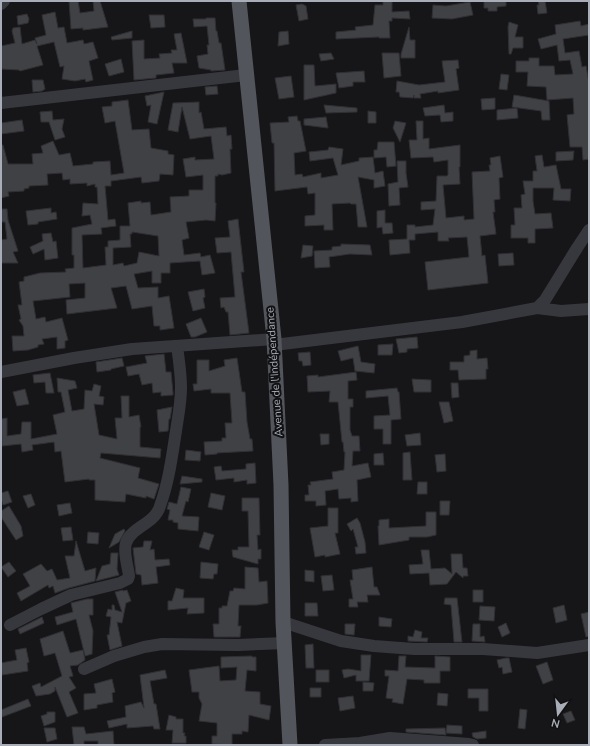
<svg xmlns="http://www.w3.org/2000/svg" width="590" height="746" viewBox="0 0 590 746" font-family="'Nunito Sans',sans-serif">
<style>
.building{fill:#404145;stroke:#303034;fill-rule:evenodd}
.lines{fill:none;stroke-linecap:round;stroke-linejoin:round}
.minor{stroke:#37383d;stroke-width:12}
.major{stroke:#53555c;stroke-width:15}
.labels{text-anchor:middle;stroke-width:4;stroke-linejoin:round;paint-order:stroke}
.street-label{font-size:11px;fill:#a8adb8;stroke:#111113}
</style>
<rect width="100%" height="100%" fill="#161618"/>
<!-- building -->
<path class="building" d="M 69,1 L 78,1 L 80,13 L 94,11 L 93,1 L 100,1 L 108,27 L 83,30 L 83,28 L 71,29 Z
M 383,1 L 392,1 L 392,12 L 409,11 L 410,19 L 392,18 L 392,21 L 389,21 L 390,38 L 379,38 L 379,37 L 336,39 L 336,32 L 356,30 L 355,27 L 373,25 L 375,5 L 383,5 Z
M 484,1 L 506,1 L 506,6 L 497,7 L 497,11 L 488,11 L 488,8 L 484,8 Z
M 538,1 L 545,1 L 547,13 L 538,14 L 537,5 L 539,5 Z
M 470,2 L 473,15 L 452,19 L 432,18 L 433,5 L 446,6 Z
M 302,4 L 306,6 L 308,19 L 299,21 L 296,5 Z
M 55,12 L 58,28 L 64,27 L 67,43 L 83,40 L 84,44 L 93,42 L 98,58 L 89,61 L 93,80 L 86,82 L 85,79 L 75,81 L 62,79 L 64,66 L 60,67 L 54,42 L 37,46 L 43,65 L 20,71 L 19,70 L 1,69 L 1,46 L 15,43 L 12,31 L 13,28 L 20,27 L 22,44 L 35,40 L 37,44 L 35,38 L 46,35 L 42,15 Z
M 27,14 L 29,19 L 28,23 L 18,25 L 17,16 Z
M 149,15 L 164,15 L 165,27 L 151,28 Z
M 206,18 L 215,18 L 216,31 L 217,31 L 219,43 L 221,43 L 225,70 L 211,71 L 211,70 L 199,68 L 197,56 L 208,54 L 207,45 L 209,45 L 207,26 L 194,27 L 193,19 L 206,19 Z
M 580,21 L 581,26 L 589,24 L 589,35 L 563,39 L 565,53 L 579,51 L 582,67 L 586,66 L 589,83 L 589,159 L 583,160 L 582,147 L 570,147 L 567,115 L 574,114 L 573,98 L 547,100 L 546,87 L 527,86 L 528,72 L 516,72 L 516,61 L 529,61 L 529,58 L 539,58 L 539,66 L 554,66 L 555,75 L 573,74 L 570,60 L 559,61 L 557,45 L 541,49 L 538,39 L 556,34 L 555,25 Z
M 509,22 L 518,25 L 515,37 L 523,37 L 523,48 L 513,48 L 511,54 L 509,54 L 508,27 Z
M 409,27 L 410,40 L 415,40 L 415,58 L 401,58 L 401,54 Z
M 132,31 L 132,38 L 112,40 L 111,37 Z
M 288,31 L 289,44 L 278,46 L 279,32 Z
M 181,33 L 187,63 L 172,63 L 174,73 L 156,75 L 156,78 L 134,80 L 132,41 L 144,40 L 144,59 L 160,58 L 159,54 L 172,53 L 171,50 L 177,50 L 174,34 Z
M 331,53 L 334,59 L 321,61 L 319,54 Z
M 382,53 L 399,53 L 401,76 L 384,78 Z
M 121,59 L 124,72 L 109,76 L 105,64 Z
M 458,60 L 459,68 L 456,69 L 459,90 L 438,93 L 438,91 L 420,94 L 421,98 L 414,98 L 414,95 L 413,98 L 400,97 L 399,92 L 396,92 L 397,81 L 419,85 L 445,82 L 442,61 Z
M 304,65 L 314,65 L 315,86 L 336,84 L 336,93 L 304,100 Z
M 364,71 L 365,82 L 353,82 L 353,86 L 339,88 L 336,73 Z
M 501,74 L 509,75 L 507,90 L 499,89 Z
M 291,76 L 294,97 L 279,99 L 275,78 Z
M 32,80 L 43,80 L 45,89 L 42,91 L 33,92 Z
M 217,86 L 218,94 L 206,95 L 205,87 Z
M 164,92 L 157,124 L 148,122 L 151,105 L 147,106 L 145,96 Z
M 514,95 L 549,101 L 550,120 L 542,120 L 541,111 L 512,107 Z
M 495,98 L 495,109 L 482,110 L 481,99 Z
M 128,100 L 132,130 L 149,129 L 151,148 L 168,151 L 168,154 L 174,155 L 173,175 L 160,174 L 159,181 L 142,183 L 141,177 L 111,181 L 111,186 L 105,186 L 108,220 L 115,219 L 116,226 L 101,228 L 102,234 L 82,235 L 83,268 L 106,265 L 105,247 L 108,247 L 108,241 L 120,240 L 120,226 L 130,226 L 128,203 L 141,201 L 141,203 L 150,202 L 151,215 L 171,212 L 170,197 L 189,196 L 189,190 L 203,190 L 203,175 L 186,177 L 183,159 L 195,157 L 195,160 L 214,159 L 211,136 L 190,139 L 182,107 L 178,132 L 168,130 L 173,103 L 199,102 L 199,113 L 201,112 L 204,129 L 226,127 L 227,136 L 231,135 L 232,149 L 230,149 L 231,173 L 222,175 L 218,174 L 218,176 L 215,176 L 215,203 L 216,203 L 215,221 L 206,220 L 186,222 L 189,238 L 182,240 L 184,255 L 200,253 L 201,257 L 210,255 L 215,273 L 202,275 L 200,261 L 170,263 L 170,273 L 161,273 L 161,283 L 152,283 L 152,271 L 134,274 L 138,288 L 158,287 L 158,298 L 169,296 L 174,328 L 160,330 L 160,326 L 154,326 L 152,306 L 132,309 L 126,286 L 111,288 L 117,308 L 67,314 L 66,300 L 85,298 L 85,283 L 69,284 L 70,297 L 33,301 L 36,319 L 45,317 L 46,322 L 62,318 L 68,340 L 65,341 L 65,348 L 57,349 L 57,337 L 42,339 L 44,344 L 38,345 L 38,347 L 28,350 L 13,351 L 12,336 L 24,336 L 23,326 L 19,320 L 21,319 L 18,305 L 22,305 L 19,282 L 24,281 L 24,277 L 40,273 L 66,272 L 65,269 L 74,268 L 74,255 L 72,255 L 72,228 L 92,224 L 90,215 L 82,216 L 83,203 L 98,204 L 97,187 L 95,187 L 95,184 L 87,186 L 87,183 L 70,184 L 70,179 L 63,180 L 62,173 L 47,174 L 48,185 L 29,186 L 29,188 L 24,189 L 24,191 L 8,192 L 9,196 L 1,198 L 1,145 L 3,145 L 8,164 L 33,164 L 32,154 L 43,153 L 41,146 L 53,141 L 59,155 L 70,153 L 73,166 L 93,164 L 93,162 L 110,161 L 111,175 L 124,173 L 115,121 L 105,123 L 102,107 L 112,106 L 112,102 ZM 132,232 L 158,236 L 159,256 L 139,252 L 137,263 L 124,266 L 123,263 L 113,265 L 113,248 L 131,247 L 130,234 L 132,234 Z
M 324,105 L 357,108 L 357,112 L 326,113 Z
M 444,105 L 445,113 L 453,112 L 453,121 L 441,122 L 440,115 L 425,116 L 423,108 Z
M 517,108 L 518,118 L 497,120 L 497,110 Z
M 52,111 L 53,120 L 64,119 L 62,129 L 65,137 L 55,140 L 49,122 L 41,122 L 40,112 Z
M 368,111 L 376,112 L 376,123 L 368,123 Z
M 297,116 L 298,121 L 300,121 L 306,151 L 294,153 L 295,175 L 302,174 L 303,177 L 321,173 L 321,178 L 338,175 L 333,158 L 310,161 L 309,152 L 328,150 L 329,147 L 343,149 L 341,165 L 359,161 L 359,158 L 373,157 L 375,173 L 383,171 L 385,186 L 374,188 L 374,180 L 358,177 L 367,227 L 358,227 L 356,204 L 351,204 L 350,203 L 332,204 L 333,230 L 324,230 L 324,225 L 305,226 L 305,216 L 315,215 L 315,193 L 308,194 L 307,187 L 275,191 L 274,143 L 272,143 L 270,123 L 289,122 L 288,117 Z
M 326,117 L 328,128 L 304,125 L 304,119 Z
M 22,120 L 24,131 L 1,134 L 1,123 Z
M 395,121 L 406,123 L 400,142 L 393,128 Z
M 416,121 L 423,121 L 423,139 L 429,138 L 429,149 L 460,145 L 460,167 L 459,167 L 460,184 L 443,185 L 446,218 L 464,216 L 464,220 L 474,219 L 472,172 L 490,171 L 489,165 L 491,165 L 490,158 L 500,156 L 503,177 L 499,178 L 500,199 L 494,200 L 495,212 L 493,212 L 496,234 L 480,236 L 482,256 L 485,255 L 488,283 L 428,290 L 425,262 L 469,257 L 467,237 L 448,238 L 449,241 L 438,241 L 438,232 L 415,234 L 415,240 L 409,240 L 410,253 L 390,255 L 389,240 L 407,239 L 407,225 L 415,225 L 415,227 L 433,225 L 435,209 L 421,210 L 421,202 L 436,201 L 437,176 L 447,176 L 448,175 L 448,160 L 434,162 L 433,157 L 411,158 L 409,140 L 417,140 Z
M 378,142 L 394,142 L 396,166 L 387,167 L 386,157 L 374,158 L 374,150 L 377,150 Z
M 574,151 L 573,160 L 556,161 L 556,152 Z
M 542,155 L 544,167 L 556,165 L 561,189 L 571,189 L 570,201 L 553,200 L 554,188 L 533,188 L 533,201 L 535,214 L 551,213 L 553,228 L 535,229 L 535,243 L 528,243 L 528,238 L 511,238 L 511,225 L 515,225 L 514,208 L 522,208 L 521,195 L 525,194 L 523,181 L 533,181 L 533,171 L 537,171 L 535,156 Z
M 397,161 L 406,161 L 406,173 L 408,187 L 399,188 L 400,205 L 389,206 L 388,184 L 398,182 Z
M 51,208 L 51,213 L 56,212 L 57,219 L 38,222 L 38,224 L 28,225 L 26,211 Z
M 1,209 L 7,209 L 8,220 L 18,251 L 13,252 L 18,263 L 1,263 L 1,240 L 7,239 L 5,222 L 1,222 Z
M 385,210 L 385,223 L 392,223 L 393,233 L 383,234 L 382,227 L 377,228 L 377,211 Z
M 238,219 L 244,272 L 241,272 L 249,333 L 230,335 L 228,312 L 226,312 L 224,307 L 221,308 L 220,298 L 235,297 L 231,252 L 217,253 L 215,238 L 230,237 L 228,221 Z
M 51,233 L 53,242 L 56,241 L 58,258 L 45,260 L 44,249 L 33,254 L 30,247 L 43,241 L 42,234 Z
M 341,244 L 370,245 L 372,255 L 350,254 L 329,257 L 330,267 L 315,268 L 314,251 L 332,250 L 332,247 L 341,246 Z
M 303,245 L 313,246 L 312,256 L 301,258 Z
M 513,253 L 514,265 L 499,266 L 498,254 Z
M 204,289 L 205,297 L 203,298 L 205,308 L 193,311 L 188,292 Z
M 201,318 L 207,332 L 195,337 L 191,337 L 186,324 Z
M 417,337 L 418,348 L 407,349 L 407,352 L 399,353 L 396,339 Z
M 393,344 L 392,355 L 378,355 L 378,345 Z
M 358,346 L 361,362 L 375,364 L 374,373 L 355,371 L 353,358 L 341,361 L 338,351 Z
M 477,350 L 477,359 L 487,358 L 488,369 L 486,369 L 486,379 L 459,380 L 458,370 L 450,370 L 450,362 L 464,362 L 464,356 L 470,355 L 470,351 Z
M 310,352 L 311,365 L 303,366 L 302,361 L 299,361 L 298,353 Z
M 164,354 L 166,372 L 171,372 L 173,393 L 173,395 L 161,396 L 161,392 L 153,393 L 152,383 L 142,385 L 139,374 L 128,376 L 126,367 L 147,363 L 145,356 Z
M 122,358 L 124,366 L 111,369 L 111,370 L 97,372 L 96,362 Z
M 237,358 L 242,392 L 245,392 L 247,422 L 250,439 L 252,439 L 253,451 L 217,453 L 217,454 L 205,455 L 204,442 L 222,441 L 222,438 L 226,438 L 225,423 L 232,423 L 230,393 L 211,393 L 211,389 L 194,391 L 193,384 L 197,384 L 197,360 L 209,360 L 209,371 L 225,366 L 224,360 Z
M 356,372 L 357,380 L 348,381 L 348,399 L 353,399 L 353,407 L 350,407 L 350,430 L 352,436 L 359,436 L 360,451 L 353,451 L 352,466 L 368,463 L 371,477 L 357,480 L 358,501 L 351,502 L 351,498 L 339,499 L 338,489 L 325,491 L 326,505 L 316,506 L 316,501 L 305,501 L 305,495 L 309,495 L 308,485 L 311,485 L 310,482 L 333,479 L 332,472 L 344,470 L 345,452 L 344,452 L 343,442 L 342,442 L 338,402 L 329,402 L 330,391 L 308,392 L 307,376 L 318,375 L 318,377 Z
M 50,373 L 54,393 L 46,393 L 45,382 L 34,383 L 33,375 Z
M 57,378 L 75,381 L 77,388 L 68,390 L 72,411 L 84,409 L 85,390 L 92,391 L 94,384 L 101,386 L 99,396 L 104,397 L 103,405 L 94,404 L 99,435 L 117,439 L 115,418 L 122,418 L 121,396 L 129,396 L 129,417 L 139,415 L 141,427 L 140,427 L 140,447 L 161,449 L 160,458 L 101,453 L 100,458 L 140,468 L 138,478 L 159,484 L 154,499 L 146,496 L 146,498 L 126,494 L 125,502 L 95,500 L 95,480 L 89,480 L 89,479 L 65,482 L 61,451 L 55,452 L 54,442 L 32,445 L 33,450 L 22,452 L 21,444 L 2,446 L 1,419 L 7,418 L 7,436 L 21,434 L 22,422 L 31,422 L 31,439 L 57,434 L 53,415 L 65,412 L 61,392 L 58,392 Z
M 412,379 L 431,380 L 431,392 L 414,392 Z
M 451,383 L 458,383 L 459,397 L 452,398 Z
M 397,388 L 398,392 L 399,392 L 401,419 L 391,420 L 391,444 L 383,444 L 383,429 L 374,429 L 374,416 L 390,415 L 388,396 L 366,398 L 366,391 Z
M 25,389 L 29,404 L 17,406 L 13,392 Z
M 439,402 L 449,402 L 453,421 L 444,423 Z
M 172,407 L 170,419 L 169,419 L 168,431 L 159,432 L 157,410 Z
M 420,433 L 421,445 L 407,446 L 405,435 Z
M 320,434 L 329,434 L 329,444 L 321,445 Z
M 186,450 L 201,452 L 200,461 L 185,460 Z
M 410,452 L 412,480 L 403,480 L 403,453 Z
M 383,453 L 384,465 L 374,465 L 374,454 Z
M 445,454 L 446,471 L 437,472 L 435,455 Z
M 255,463 L 256,483 L 247,484 L 247,480 L 234,482 L 234,478 L 216,480 L 214,467 L 221,466 L 222,471 L 246,469 L 246,464 Z
M 182,476 L 202,479 L 202,482 L 180,484 Z
M 418,482 L 427,482 L 427,494 L 417,494 Z
M 181,487 L 191,489 L 188,502 L 186,501 L 182,516 L 199,517 L 198,531 L 178,529 L 178,523 L 173,522 L 173,520 L 168,520 L 170,510 L 167,509 L 169,502 L 177,504 Z
M 8,491 L 12,502 L 3,505 L 1,499 L 1,493 Z
M 211,493 L 225,496 L 222,510 L 208,507 Z
M 31,494 L 35,505 L 28,508 L 23,496 Z
M 242,498 L 259,498 L 260,535 L 257,535 L 258,550 L 261,549 L 261,559 L 258,559 L 258,564 L 233,557 L 232,550 L 238,550 L 238,547 L 249,547 L 248,511 L 242,511 Z
M 440,501 L 450,501 L 449,515 L 440,515 Z
M 70,503 L 72,513 L 59,516 L 57,505 Z
M 9,506 L 21,526 L 23,536 L 16,540 L 1,517 L 1,511 Z
M 328,508 L 338,508 L 338,533 L 335,533 L 340,554 L 325,557 L 325,555 L 315,557 L 310,528 L 328,526 Z
M 426,512 L 436,512 L 436,535 L 427,537 L 409,537 L 409,540 L 379,545 L 378,526 L 379,526 L 379,520 L 389,519 L 389,528 L 426,526 Z
M 357,518 L 360,523 L 365,542 L 366,553 L 356,554 L 355,547 L 358,547 L 353,529 L 351,531 L 347,524 Z
M 71,527 L 73,540 L 63,541 L 61,528 Z
M 124,529 L 125,531 L 119,542 L 109,548 L 115,534 Z
M 88,532 L 99,533 L 98,544 L 87,543 Z
M 204,532 L 214,535 L 209,550 L 199,547 Z
M 76,541 L 85,571 L 96,568 L 95,581 L 69,588 L 55,593 L 53,586 L 49,588 L 48,585 L 21,601 L 17,593 L 30,586 L 23,574 L 41,564 L 47,571 L 52,569 L 57,580 L 70,578 L 65,556 L 74,556 Z
M 144,541 L 152,541 L 150,550 L 154,549 L 155,560 L 169,559 L 170,565 L 156,567 L 158,583 L 142,585 L 141,575 L 136,574 L 133,548 L 143,547 Z
M 421,550 L 429,550 L 431,569 L 445,568 L 452,574 L 451,554 L 462,554 L 463,568 L 467,568 L 468,576 L 463,576 L 463,578 L 456,572 L 447,584 L 430,585 L 429,573 L 410,574 L 409,565 L 423,564 Z
M 111,553 L 118,553 L 117,569 L 119,575 L 96,581 L 102,566 L 110,564 Z
M 9,562 L 16,571 L 8,577 L 1,567 Z
M 201,562 L 218,564 L 217,574 L 214,574 L 213,579 L 200,578 Z
M 245,567 L 258,568 L 259,582 L 267,581 L 268,603 L 257,605 L 239,605 L 238,626 L 241,626 L 240,637 L 214,637 L 213,624 L 219,624 L 219,608 L 222,608 L 222,606 L 227,606 L 230,591 L 233,591 L 234,588 L 245,589 Z
M 372,567 L 374,587 L 377,587 L 380,595 L 367,595 L 368,602 L 357,602 L 358,607 L 349,607 L 349,599 L 353,599 L 350,580 L 353,580 L 352,570 Z
M 305,570 L 314,571 L 314,582 L 305,581 Z
M 332,575 L 334,590 L 323,591 L 321,576 Z
M 176,588 L 184,590 L 183,598 L 204,598 L 204,613 L 187,614 L 188,608 L 168,610 L 168,601 L 172,601 Z
M 123,590 L 123,591 L 127,590 L 131,601 L 126,603 L 122,623 L 117,622 L 122,646 L 110,650 L 107,635 L 109,635 L 111,617 L 106,616 L 108,609 L 112,610 L 112,605 L 114,605 L 115,610 L 122,612 L 115,592 Z
M 473,590 L 483,590 L 483,602 L 473,602 Z
M 445,598 L 457,598 L 462,642 L 454,642 L 451,605 L 444,604 Z
M 87,599 L 93,599 L 93,615 L 89,615 L 93,631 L 92,654 L 85,656 L 76,619 L 57,625 L 55,617 L 73,612 L 71,603 Z
M 305,603 L 317,603 L 318,616 L 305,616 Z
M 564,605 L 567,620 L 556,623 L 553,608 Z
M 480,606 L 495,607 L 494,621 L 479,620 Z
M 589,612 L 589,636 L 586,637 L 581,614 Z
M 42,617 L 44,623 L 20,634 L 18,629 Z
M 379,617 L 392,619 L 391,627 L 379,626 Z
M 506,623 L 510,633 L 502,637 L 498,627 Z
M 345,624 L 355,624 L 354,635 L 345,634 Z
M 473,624 L 480,624 L 480,637 L 484,636 L 485,642 L 472,641 Z
M 415,630 L 422,632 L 421,638 L 428,638 L 427,642 L 408,641 L 408,636 L 413,637 Z
M 63,631 L 70,653 L 83,650 L 85,660 L 78,665 L 70,666 L 73,676 L 69,677 L 76,688 L 69,692 L 78,713 L 67,717 L 55,687 L 55,691 L 50,694 L 36,696 L 32,686 L 40,683 L 41,687 L 62,676 L 55,653 L 44,656 L 40,639 Z
M 313,644 L 314,668 L 306,668 L 305,645 Z
M 26,648 L 29,662 L 27,663 L 28,671 L 2,675 L 1,663 L 17,660 L 15,650 Z
M 361,655 L 371,655 L 369,681 L 356,681 L 356,675 L 344,678 L 342,670 L 348,669 L 361,671 Z
M 252,656 L 252,657 L 256,657 L 256,671 L 247,670 L 245,691 L 260,692 L 260,704 L 271,706 L 269,720 L 249,715 L 248,732 L 242,731 L 242,734 L 232,734 L 232,745 L 212,744 L 212,736 L 217,736 L 217,723 L 199,721 L 202,704 L 199,698 L 199,692 L 192,692 L 189,670 L 219,666 L 220,681 L 236,680 L 237,667 L 221,668 L 221,657 Z
M 399,656 L 406,656 L 405,667 L 435,668 L 435,656 L 450,657 L 450,671 L 440,671 L 440,683 L 424,683 L 424,680 L 407,679 L 403,704 L 392,702 L 393,699 L 386,698 L 389,676 L 385,676 L 385,670 L 398,671 Z
M 506,658 L 509,658 L 512,672 L 503,674 L 502,667 L 499,668 L 497,660 Z
M 547,662 L 553,680 L 543,684 L 536,666 Z
M 165,670 L 167,678 L 150,681 L 154,704 L 156,704 L 160,729 L 154,729 L 153,726 L 127,728 L 127,724 L 109,728 L 107,721 L 126,717 L 125,706 L 141,702 L 144,708 L 140,675 Z
M 316,670 L 329,670 L 329,682 L 316,682 Z
M 112,679 L 115,692 L 112,693 L 113,702 L 97,705 L 97,708 L 84,710 L 84,694 L 96,693 L 94,684 Z
M 363,682 L 374,683 L 373,691 L 363,691 Z
M 310,688 L 321,688 L 321,697 L 310,697 Z
M 468,689 L 488,689 L 488,711 L 479,711 L 479,698 L 468,698 Z
M 438,693 L 448,694 L 447,706 L 437,705 Z
M 353,696 L 355,708 L 340,711 L 338,698 Z
M 28,699 L 31,706 L 2,717 L 1,710 Z
M 520,709 L 527,710 L 525,729 L 518,728 Z
M 571,711 L 575,720 L 567,723 L 563,714 Z
M 47,712 L 55,712 L 55,722 L 44,726 L 41,716 L 47,714 Z
M 169,715 L 176,717 L 176,719 L 183,719 L 183,733 L 185,733 L 184,736 L 186,736 L 186,743 L 172,743 L 173,730 L 166,730 Z
M 447,725 L 462,726 L 462,734 L 446,733 Z
M 72,727 L 84,727 L 86,734 L 113,731 L 114,745 L 98,745 L 98,741 L 84,741 L 84,745 L 74,745 Z
M 44,728 L 55,728 L 57,739 L 47,742 Z
M 445,728 L 446,735 L 406,732 L 406,729 Z
M 486,731 L 486,738 L 477,739 L 473,737 L 472,733 Z"/>
<g class="lines">
<!-- minor -->
<path class="minor" d="M 1,4 L 4,1
M 1,103 L 246,75
M 537,308 L 545,300 L 577,248 L 589,230
M 274,345 L 462,322 L 537,308 L 561,311 L 589,309
M 1,372 L 74,358 L 132,349 L 274,339
M 283,622 L 341,641 L 374,646 L 414,649 L 483,649 L 537,653 L 589,645
M 10,625 L 41,609 L 71,595 L 120,583 L 128,579 L 129,576 C 128,566 123,553 126,543 C 131,527 155,524 160,506 C 169,481 172,456 176,431 C 178,417 181,403 181,388 C 181,374 179,360 177,346
M 84,669 L 114,656 L 144,647 L 162,644 L 238,645 L 285,643
M 325,745 L 360,743 L 390,738 L 469,744 L 473,745"/>
<!-- major -->
<path class="major" d="M 239,1 L 274,339 L 281,485 L 283,622 L 290,745"/>
</g>
<g class="labels">
<!-- street labels -->
<g class="street-label">
<text transform="translate(274 372) rotate(-94)" y="4">Avenue de l'Indépendance</text>
</g>
</g>
<!-- border -->
<rect width="590" height="746" fill="none" stroke="#a8adb8" stroke-width="4"/>
<!-- north arrow -->
<g transform="translate(558 714) rotate(195)" stroke="#111113" stroke-width="3" paint-order="stroke">
<path d="M0-3L7 15L0 10L-7 15Z" fill="#a8adb8"/>
<text y="-6" font-size="11" font-weight="bold" text-anchor="middle" fill="#a8adb8">N</text>
</g>
</svg>
